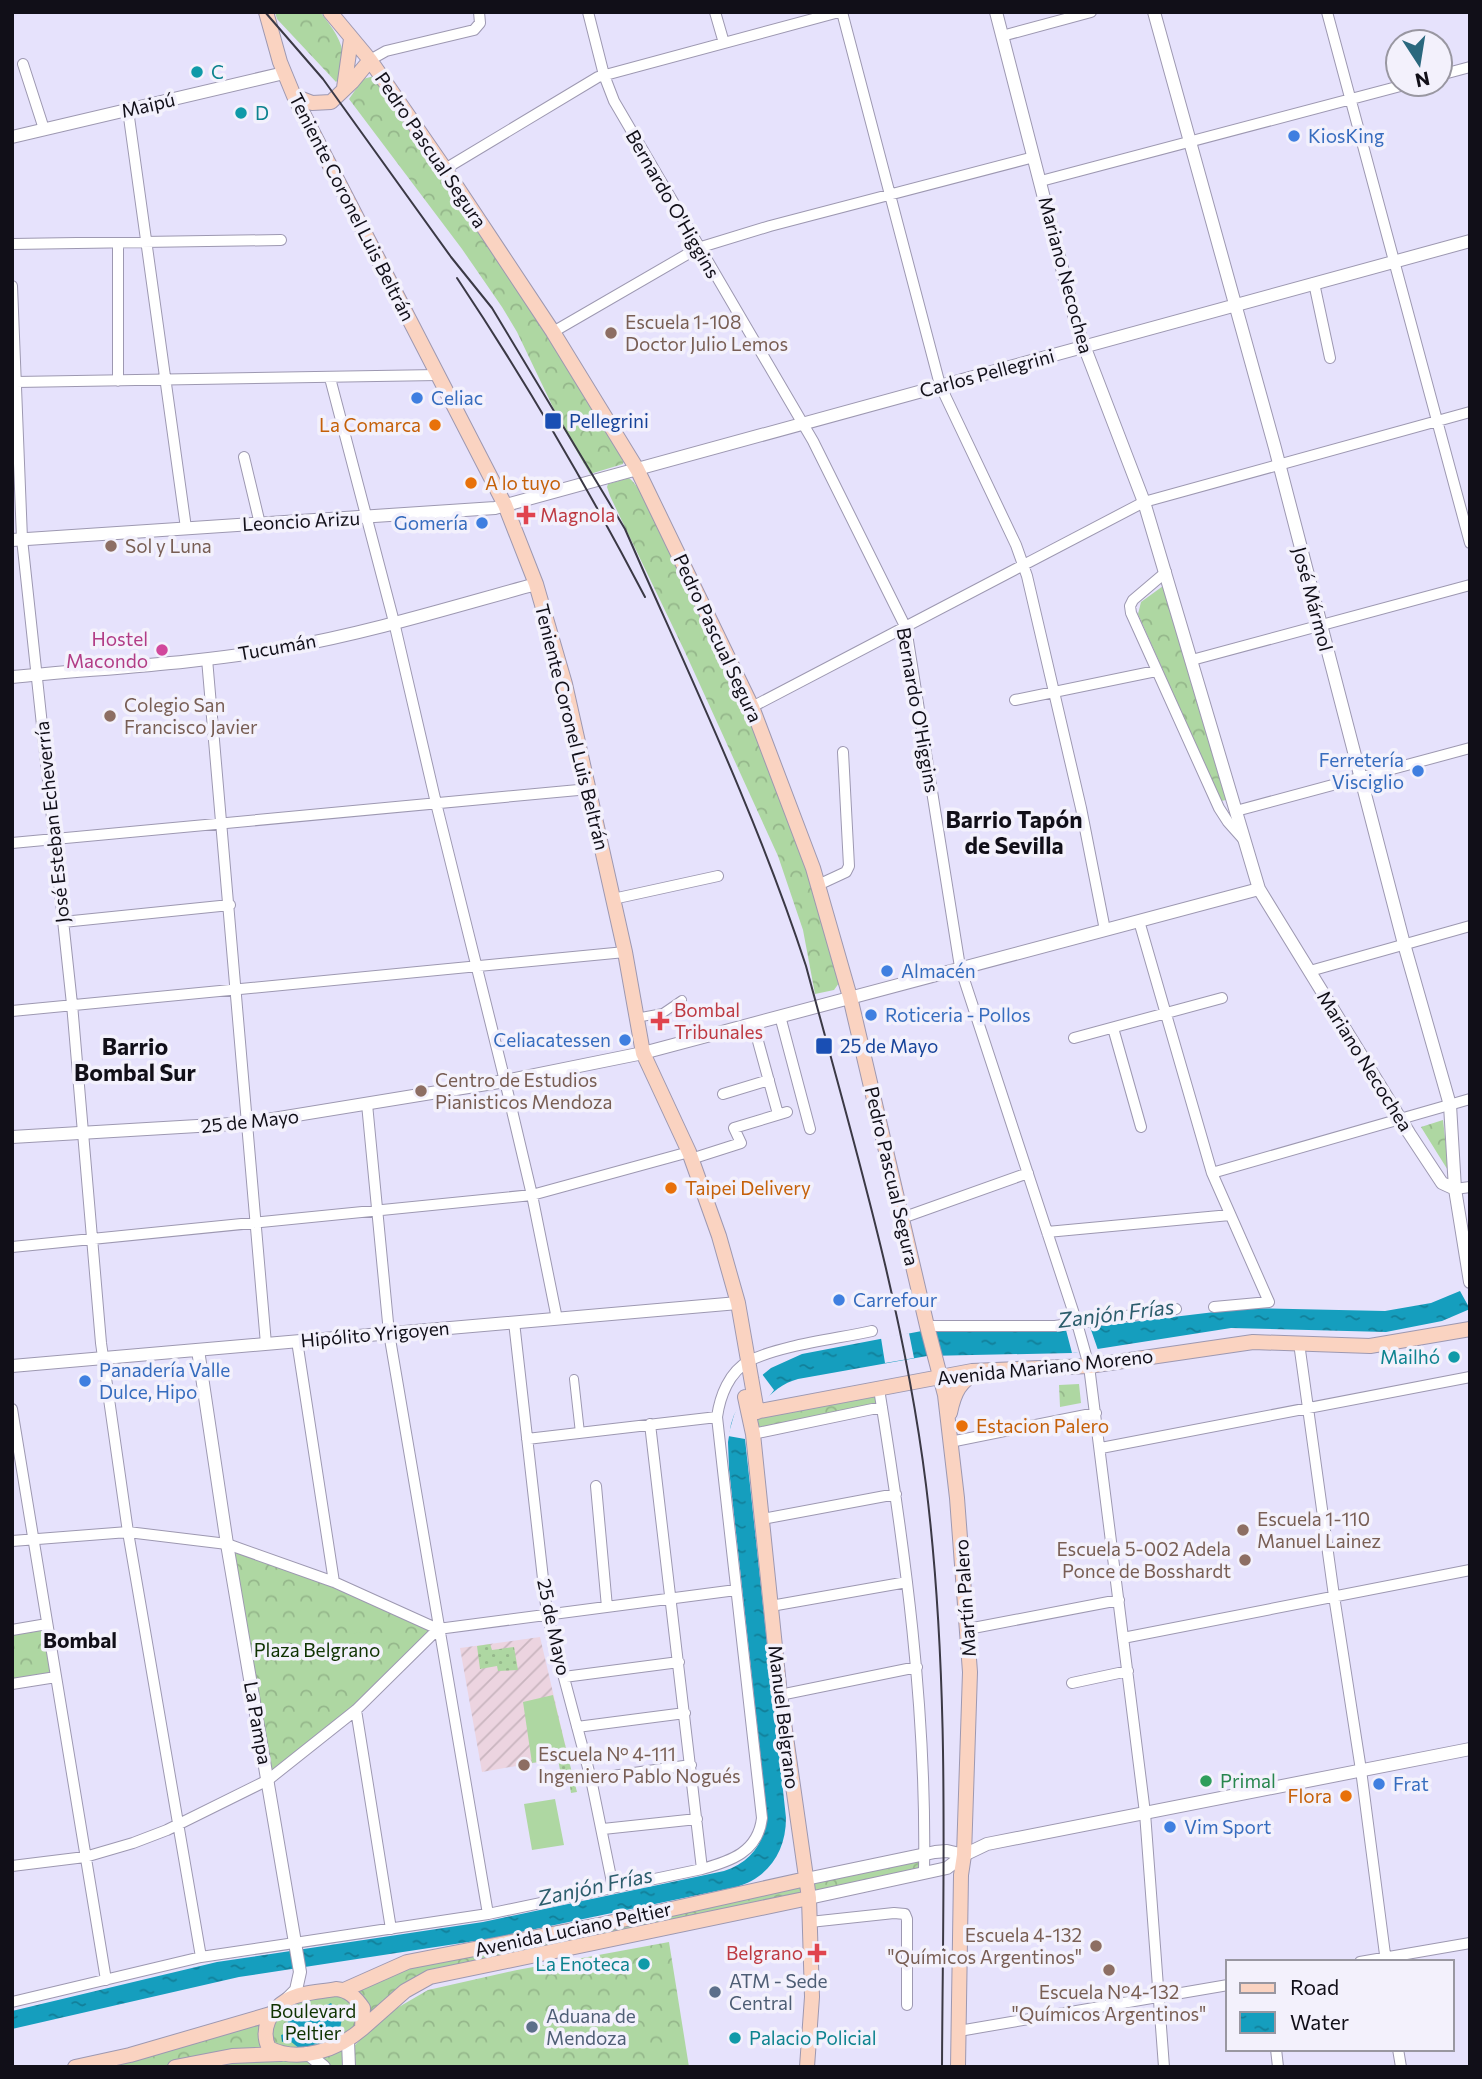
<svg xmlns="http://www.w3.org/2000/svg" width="1482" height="2079" viewBox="0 0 1482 2079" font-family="Commissioner,sans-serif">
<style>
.industrial{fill:url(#industrial-furrows)}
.grass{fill:url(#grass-dots)}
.forest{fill:url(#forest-crowns)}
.pitch{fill:#aed7a2}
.water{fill:url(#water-ripples)}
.pier{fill:#e6e2fc}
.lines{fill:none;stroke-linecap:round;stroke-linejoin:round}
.pedestrian-casing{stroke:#9d98b1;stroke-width:10}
.minor-casing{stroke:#9d98b1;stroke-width:12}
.tertiary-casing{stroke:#9d98b1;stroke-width:14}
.secondary-casing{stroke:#9d98b1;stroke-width:16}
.pedestrian{stroke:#fff;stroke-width:8}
.minor{stroke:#fff;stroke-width:10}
.tertiary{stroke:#fff;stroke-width:12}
.secondary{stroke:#fad3c1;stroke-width:14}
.tram{stroke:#3b3945;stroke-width:2}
.culture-dot{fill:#0f9aa8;stroke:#f3f1fc;stroke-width:2.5}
.shop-dot{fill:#3f7fe0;stroke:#f3f1fc;stroke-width:2.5}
.education-dot{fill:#8d6e63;stroke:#f3f1fc;stroke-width:2.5}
.transit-dot{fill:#1a4fb4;stroke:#f3f1fc;stroke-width:2.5}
.food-dot{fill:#e8710a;stroke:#f3f1fc;stroke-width:2.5}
.health-dot{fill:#e0444e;stroke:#f3f1fc;stroke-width:2.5}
.hotel-dot{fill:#d1479c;stroke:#f3f1fc;stroke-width:2.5}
.leisure-dot{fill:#2e9e5b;stroke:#f3f1fc;stroke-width:2.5}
.service-dot{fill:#5c6f8a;stroke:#f3f1fc;stroke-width:2.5}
.labels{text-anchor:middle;stroke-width:7;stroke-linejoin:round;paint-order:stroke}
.culture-label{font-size:19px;fill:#0d838f;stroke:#f3f1fc;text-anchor:start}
.street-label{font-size:19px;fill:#110f18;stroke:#f3f1fc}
.shop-label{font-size:19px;fill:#366cbe;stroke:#f3f1fc;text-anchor:start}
.education-label{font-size:19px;fill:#785e54;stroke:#f3f1fc;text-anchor:start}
.transit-label{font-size:19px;fill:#164399;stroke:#f3f1fc;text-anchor:start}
.food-label{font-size:19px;fill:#c56008;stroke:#f3f1fc;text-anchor:start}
.health-label{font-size:19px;fill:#be3a42;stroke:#f3f1fc;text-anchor:start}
.hotel-label{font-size:19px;fill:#b23c85;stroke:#f3f1fc;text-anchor:end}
.park-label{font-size:19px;fill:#0f3301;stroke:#f3f1fc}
.leisure-label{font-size:19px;fill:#27864d;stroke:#f3f1fc;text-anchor:start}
.service-label{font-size:19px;fill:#4e5e75;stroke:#f3f1fc;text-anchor:start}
.water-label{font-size:21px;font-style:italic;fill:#2c5d6c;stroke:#f3f1fc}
.neighbourhood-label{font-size:21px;font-weight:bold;fill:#110f18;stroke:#f3f1fc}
.quarter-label{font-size:23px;font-weight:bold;fill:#110f18;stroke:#f3f1fc}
</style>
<defs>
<pattern id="industrial-furrows" width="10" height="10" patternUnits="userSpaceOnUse" patternTransform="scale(1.75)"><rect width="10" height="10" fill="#ecd4e0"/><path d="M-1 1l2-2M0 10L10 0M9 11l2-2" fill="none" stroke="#c9b5bf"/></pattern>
<pattern id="grass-dots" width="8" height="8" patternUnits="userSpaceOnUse" patternTransform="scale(1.75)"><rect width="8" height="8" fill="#aed7a2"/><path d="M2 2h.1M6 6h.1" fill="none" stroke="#95b78b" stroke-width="1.8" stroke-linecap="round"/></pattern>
<pattern id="forest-crowns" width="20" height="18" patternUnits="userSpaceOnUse" patternTransform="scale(1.75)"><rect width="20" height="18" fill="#aed7a2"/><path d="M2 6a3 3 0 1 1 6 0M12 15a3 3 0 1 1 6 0" fill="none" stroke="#95b78b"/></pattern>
<pattern id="water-ripples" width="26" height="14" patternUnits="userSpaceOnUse" patternTransform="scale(1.75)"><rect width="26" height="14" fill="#159ebe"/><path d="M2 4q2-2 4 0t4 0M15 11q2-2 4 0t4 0" fill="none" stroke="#127f99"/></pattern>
</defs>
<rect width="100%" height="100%" fill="#e6e2fc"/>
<!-- industrial -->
<path class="industrial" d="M 540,1637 L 568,1757 L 482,1772 L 460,1648 Z"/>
<!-- grass -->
<path class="grass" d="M 490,1644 L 492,1650 L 514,1647 L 518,1670 L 498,1671 L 497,1666 L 480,1669 L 477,1646 Z
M 568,1757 L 577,1792 L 571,1793 L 569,1780 L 562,1781 L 558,1759 Z"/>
<!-- forest -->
<path class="forest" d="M 275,12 L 320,12 C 337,33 352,53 337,81 L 336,82 L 277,19 Z
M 374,76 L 525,300 L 624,460 L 623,464 L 590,474 L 561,424 L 517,332 L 502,307 L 462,249 L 349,99 L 363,79 Z
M 629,478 C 645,490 664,541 674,562 C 721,659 771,757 804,860 C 817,900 827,942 839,983 L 834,990 L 815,994 L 803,930 L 778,856 L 685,652 L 610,496 L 607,487 L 608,484 Z
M 1163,586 L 1226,800 L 1221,801 L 1138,614 L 1141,602 Z
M 1443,1120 L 1449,1172 L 1421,1127 Z
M 1079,1384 L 1081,1403 L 1060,1407 L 1059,1385 Z
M 879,1389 L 882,1407 L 753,1434 L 747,1413 Z
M 230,1548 L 330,1583 L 434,1630 L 354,1707 L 270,1775 Z
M 47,1624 L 56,1677 L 12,1684 L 12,1630 Z
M 920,1857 L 919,1870 L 429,1974 L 347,2040 L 326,2048 L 232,2055 L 164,2067 L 93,2067 L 287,2002 L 343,1991 L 419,1966 Z
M 669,1942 L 689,2067 L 200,2067 L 230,2061 L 324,2057 L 354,2046 L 385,2015 L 428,1990 L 517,1970 Z"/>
<!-- pitch -->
<path class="pitch" d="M 369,1631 L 374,1660 L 344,1667 L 337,1636 Z
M 553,1695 L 568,1757 L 532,1763 L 523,1702 Z
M 555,1799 L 564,1845 L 532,1850 L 524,1804 Z"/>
<!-- water -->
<path class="water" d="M 1460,1291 L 1470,1309 L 1442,1321 L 1386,1332 L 1231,1328 L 1072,1353 L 927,1356 L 798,1379 C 771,1386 752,1413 745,1439 L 786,1818 C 786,1852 768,1878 736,1887 L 488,1939 L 239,1977 L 12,2029 L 12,2011 L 217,1962 L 483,1922 L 724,1871 C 751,1863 766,1841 767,1814 L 729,1469 L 728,1442 L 731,1424 L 734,1415 L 755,1381 L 771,1368 L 802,1354 L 927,1330 L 1056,1331 L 1248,1308 L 1385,1311 L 1431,1303 Z
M 331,2003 L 342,2018 L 338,2041 L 320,2043 L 300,2049 L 289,2040 L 282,2042 L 281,2035 L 287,2033 L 288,2019 C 302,2012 317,2010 331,2003 Z"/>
<!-- pier -->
<path class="pier" d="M 1090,1327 L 1098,1350 L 1072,1353 L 1066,1330 Z
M 909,1333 L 914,1358 L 885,1363 L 881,1338 Z
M 762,1374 L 774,1390 L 757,1413 L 745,1439 L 728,1436 L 734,1415 L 742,1398 Z"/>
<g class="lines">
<!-- pedestrian casing -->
<g class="pedestrian-casing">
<path id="pedestrian" d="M 636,1018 L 663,1013 L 682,1000
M 574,1379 L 580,1433"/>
</g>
<!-- minor casing -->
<g class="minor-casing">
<path id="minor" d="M 588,12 L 604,75 L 614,101 L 813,441 L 906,628 L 960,967 L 1077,1323 L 1089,1366 L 1145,1813 L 1164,2067
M 715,12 L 724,43
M 842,12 L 940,385 L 1016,545 L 1027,576 L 1081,808 L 1105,930
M 1327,12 L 1470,543
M 1002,36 L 1091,12
M 370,60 L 386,51 L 474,30 L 480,23 L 479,12
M 23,64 L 44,129
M 1440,75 L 1470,67
M 128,110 L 186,528
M 445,169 L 598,77 L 839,12
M 1041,181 L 1408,84
M 12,244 L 281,240
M 1314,283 L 1330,358
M 12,286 L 22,539 L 72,1004 L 101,1343 L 128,1532 L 201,1957
M 553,332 L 698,248 L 770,226 L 1034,157
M 330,378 L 394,622 L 436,803 L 505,1081 L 532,1195 L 557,1319
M 118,381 L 118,243
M 16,382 L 438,375
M 244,457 L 260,524
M 1166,572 L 1133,600 L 1130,606 L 1131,613 L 1219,808 L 1228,822 L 1244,840
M 207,659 L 266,1344
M 1192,660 L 1470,585
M 1015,700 L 1156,671
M 752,707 L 1144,502 L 1470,412
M 1236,811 L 1470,748
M 12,843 L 589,789
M 818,885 L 846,872 L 849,866 L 843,752
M 613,899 L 718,876
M 1139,921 L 1212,1173 L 1269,1302 L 1214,1307
M 63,922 L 230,905
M 1310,971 L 1470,926
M 12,1011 L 625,952
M 780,1016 L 810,1129
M 753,1023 L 778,1114
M 1113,1028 L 1141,1127
M 1074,1038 L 1222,998
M 723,1094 L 769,1080
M 367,1104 L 389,1333 L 488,1914
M 691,1159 L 741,1143 L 734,1128 L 787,1112
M 1212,1173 L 1470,1099
M 1455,1189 L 1470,1187
M 902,1218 L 1028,1173
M 1047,1232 L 1230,1215
M 12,1247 L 532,1195 L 689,1152
M 514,1322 L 547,1614 L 591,1779 L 613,1887
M 927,1326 L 1055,1326 L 1176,1309
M 297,1341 L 334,1582
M 1299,1343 L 1334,1596 L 1361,1770 L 1386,1962
M 879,1389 C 905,1549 927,1710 924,1873
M 12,1409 L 106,1980
M 650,1424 L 702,1869
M 753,1434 L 882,1407
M 527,1439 L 717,1417
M 950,1442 L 1096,1413
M 1101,1448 L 1470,1377
M 596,1486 L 607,1607
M 762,1519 L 896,1494
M 12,1541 L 128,1532 L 227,1544 L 334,1582 L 438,1629
M 771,1606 L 907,1582
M 438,1629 L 736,1590
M 968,1629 L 1119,1600
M 12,1630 L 47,1624
M 1123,1638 L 1470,1570
M 564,1677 L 679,1662
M 1072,1683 L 1128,1671
M 12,1684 L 56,1677
M 780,1695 L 917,1667
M 356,1710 L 391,1929
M 577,1727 L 685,1713
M 591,1779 L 691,1765
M 603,1829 L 697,1819
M 12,1866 L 85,1857 L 133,1843 L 167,1830 L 268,1780 L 356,1710 L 438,1629
M 810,1922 L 894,1913 L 905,1914 L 907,1919 L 907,2005
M 1360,1962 L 1470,1943
M 12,2002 L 201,1957 L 488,1914 L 702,1869 C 731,1861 758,1852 762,1818 L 717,1417 C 720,1396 729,1372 749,1361 C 781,1345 836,1339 872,1331
M 959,2031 L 1228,1985
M 1276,2049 L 1278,2067
M 1398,2049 L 1401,2067"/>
</g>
<!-- tertiary casing -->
<g class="tertiary-casing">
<path id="tertiary" d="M 996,12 L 1078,330 L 1144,502 L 1259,889 L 1409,1133 L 1442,1183 L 1455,1189
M 1154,12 L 1275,448 L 1404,944 L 1450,1105 L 1455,1189 L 1470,1282
M 12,137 L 284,73
M 12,540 L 495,508 L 1470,241
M 12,677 C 102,668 194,664 283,648 C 368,633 452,607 536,584
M 12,1137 L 248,1123 L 505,1081 L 643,1053 L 1259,889
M 198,1350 L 227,1544 L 300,1972 L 296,1990 L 286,2000
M 12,1366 L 738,1303
M 806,1879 L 935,1852 L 947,1851 L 964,1855
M 809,1898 L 947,1868 L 964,1855 L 987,1844 L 1470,1749
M 348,2041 L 349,2067
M 307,2053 L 324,2067"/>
</g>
<!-- secondary casing -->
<g class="secondary-casing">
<path id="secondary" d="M 266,12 L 280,62 L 294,96 L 505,505 L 536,584 L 565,684 L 625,952 L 643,1053 L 689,1152 L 719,1236 L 738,1303 L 757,1412
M 330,12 L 370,60 L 445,169 L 553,332 L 637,469 L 752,707 L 813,868 L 850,997 L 927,1326 L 945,1395 L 957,1498 L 970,1672 L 964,1855 L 961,1875 L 958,2067
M 344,88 L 351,39
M 294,96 L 312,103 L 331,102 L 352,82 L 370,60
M 745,1397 L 753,1434 L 780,1695 L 809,1898 L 812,1997 L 807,2067
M 749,1413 L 972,1371 L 1089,1366 L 1253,1342 L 1370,1346 L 1470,1329
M 950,1413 C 954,1393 960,1380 979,1372
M 336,1989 C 349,1990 356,1998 363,2008 L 362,2029 C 339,2049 298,2064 269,2048 C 260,2030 270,2010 287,2000 C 301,1992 321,1992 336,1989 Z
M 344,1990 L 407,1962 L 604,1924 L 806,1879
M 362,2029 L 405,1991 L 430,1977 L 809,1898
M 75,2067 L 130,2055 L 274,2013
M 175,2067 L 232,2056 L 281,2054"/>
</g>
<!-- pedestrian -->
<use href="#pedestrian" class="pedestrian"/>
<!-- minor -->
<use href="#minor" class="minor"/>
<!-- tertiary -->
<use href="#tertiary" class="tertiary"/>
<!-- secondary -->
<use href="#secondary" class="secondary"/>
<!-- tram -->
<path class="tram" d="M 265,12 L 323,79 L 451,257 L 492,308 L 625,529 L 643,570 C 701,700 762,831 806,966 C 852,1137 904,1308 926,1485 C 950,1678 943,1872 942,2067
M 457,278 C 525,380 588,488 645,597"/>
</g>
<!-- markers -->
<g class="culture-dot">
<circle cx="197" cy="72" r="7"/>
<circle cx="241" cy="113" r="7"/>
<circle cx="1454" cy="1357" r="7"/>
<circle cx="644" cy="1964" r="7"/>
<circle cx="735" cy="2038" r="7"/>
</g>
<g class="shop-dot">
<circle cx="1294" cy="136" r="7"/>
<circle cx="417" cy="398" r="7"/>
<circle cx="482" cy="523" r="7"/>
<circle cx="1418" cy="771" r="7"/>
<circle cx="887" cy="971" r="7"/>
<circle cx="871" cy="1015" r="7"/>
<circle cx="625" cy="1040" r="7"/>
<circle cx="839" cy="1300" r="7"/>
<circle cx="85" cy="1381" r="7"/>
<circle cx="1379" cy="1784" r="7"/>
<circle cx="1170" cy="1827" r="7"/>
</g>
<g class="education-dot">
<circle cx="611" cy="333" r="7"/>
<circle cx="111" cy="546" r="7"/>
<circle cx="110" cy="716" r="7"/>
<circle cx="421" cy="1091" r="7"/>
<circle cx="1243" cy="1530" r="7"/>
<circle cx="1245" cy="1560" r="7"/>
<circle cx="524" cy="1765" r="7"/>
<circle cx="1096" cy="1946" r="7"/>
<circle cx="1109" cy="1970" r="7"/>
</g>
<g class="transit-dot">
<rect x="544" y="412" width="18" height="18" rx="3.5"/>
<rect x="815" y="1037" width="18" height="18" rx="3.5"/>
</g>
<g class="food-dot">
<circle cx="435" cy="425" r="7"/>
<circle cx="471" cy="483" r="7"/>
<circle cx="671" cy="1188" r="7"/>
<circle cx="962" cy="1426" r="7"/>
<circle cx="1346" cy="1796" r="7"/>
</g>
<g class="health-dot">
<path d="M522.5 504.5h7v7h7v7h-7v7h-7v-7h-7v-7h7z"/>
<path d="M656.5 1010.5h7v7h7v7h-7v7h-7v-7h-7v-7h7z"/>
<path d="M813.5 1942.5h7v7h7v7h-7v7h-7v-7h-7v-7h7z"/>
</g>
<circle class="hotel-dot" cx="162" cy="650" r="7"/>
<circle class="leisure-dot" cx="1206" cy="1781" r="7"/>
<g class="service-dot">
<circle cx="715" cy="1992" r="7"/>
<circle cx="532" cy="2027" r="7"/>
</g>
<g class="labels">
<!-- culture labels -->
<g class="culture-label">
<text x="211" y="79">C</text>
<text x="255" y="120">D</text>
<text x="1440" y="1364" text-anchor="end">Mailhó</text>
<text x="630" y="1971" text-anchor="end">La Enoteca</text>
<text x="749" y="2045">Palacio Policial</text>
</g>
<!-- street labels -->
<g class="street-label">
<text transform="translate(148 105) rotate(-13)" y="7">Maipú</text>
<text transform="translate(431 150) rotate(56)" y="7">Pedro Pascual Segura</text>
<text transform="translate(673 204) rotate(60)" y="7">Bernardo O'Higgins</text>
<text transform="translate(352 207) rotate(63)" y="7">Teniente Coronel Luis Beltrán</text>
<text transform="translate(1066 275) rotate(75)" y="7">Mariano Necochea</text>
<text transform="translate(987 373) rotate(-15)" y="7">Carlos Pellegrini</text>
<text transform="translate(301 521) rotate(-3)" y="7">Leoncio Arizu</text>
<text transform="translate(1313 599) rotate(75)" y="7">José Mármol</text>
<text transform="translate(718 638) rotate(65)" y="7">Pedro Pascual Segura</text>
<text transform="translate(277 647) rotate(-10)" y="7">Tucumán</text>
<text transform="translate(918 710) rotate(80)" y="7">Bernardo O'Higgins</text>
<text transform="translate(572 727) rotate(76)" y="7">Teniente Coronel Luis Beltrán</text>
<text transform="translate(52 822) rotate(-96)" y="7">José Esteban Echeverría</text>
<text transform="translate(1365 1061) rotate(58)" y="7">Mariano Necochea</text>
<text transform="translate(250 1121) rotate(-6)" y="7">25 de Mayo</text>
<text transform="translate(892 1176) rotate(77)" y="7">Pedro Pascual Segura</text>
<text transform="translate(375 1334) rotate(-5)" y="7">Hipólito Yrigoyen</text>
<text transform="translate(1045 1367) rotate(-6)" y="7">Avenida Mariano Moreno</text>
<text transform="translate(965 1598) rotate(-94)" y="7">Martín Palero</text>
<text transform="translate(554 1627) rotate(78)" y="7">25 de Mayo</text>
<text transform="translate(784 1717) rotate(83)" y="7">Manuel Belgrano</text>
<text transform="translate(258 1723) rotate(80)" y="7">La Pampa</text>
<text transform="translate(573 1929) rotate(-12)" y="7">Avenida Luciano Peltier</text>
</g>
<!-- shop labels -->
<g class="shop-label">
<text x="1308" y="143">KiosKing</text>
<text x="431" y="405">Celiac</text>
<text x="468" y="530" text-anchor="end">Gomería</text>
<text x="1404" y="767" text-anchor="end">Ferretería<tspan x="1404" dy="22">Visciglio</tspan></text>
<text x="901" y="978">Almacén</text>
<text x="885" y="1022">Roticeria - Pollos</text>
<text x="611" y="1047" text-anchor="end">Celiacatessen</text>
<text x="853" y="1307">Carrefour</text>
<text x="99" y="1377">Panadería Valle<tspan x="99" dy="22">Dulce, Hipo</tspan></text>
<text x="1393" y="1791">Frat</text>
<text x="1184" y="1834">Vim Sport</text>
</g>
<!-- education labels -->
<g class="education-label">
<text x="625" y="329">Escuela 1-108<tspan x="625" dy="22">Doctor Julio Lemos</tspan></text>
<text x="125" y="553">Sol y Luna</text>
<text x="124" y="712">Colegio San<tspan x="124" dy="22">Francisco Javier</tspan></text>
<text x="435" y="1087">Centro de Estudios<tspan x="435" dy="22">Pianisticos Mendoza</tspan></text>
<text x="1257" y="1526">Escuela 1-110<tspan x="1257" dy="22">Manuel Lainez</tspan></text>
<text x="1231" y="1556" text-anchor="end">Escuela 5-002 Adela<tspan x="1231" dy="22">Ponce de Bosshardt</tspan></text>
<text x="538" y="1761">Escuela Nº 4-111<tspan x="538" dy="22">Ingeniero Pablo Nogués</tspan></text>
<text x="1082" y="1942" text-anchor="end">Escuela 4-132<tspan x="1082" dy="22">"Químicos Argentinos"</tspan></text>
<text x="1109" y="1999" text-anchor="middle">Escuela N°4-132<tspan x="1109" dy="22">"Químicos Argentinos"</tspan></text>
</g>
<!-- transit labels -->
<g class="transit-label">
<text x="569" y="428">Pellegrini</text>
<text x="840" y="1053">25 de Mayo</text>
</g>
<!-- food labels -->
<g class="food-label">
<text x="421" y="432" text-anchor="end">La Comarca</text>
<text x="485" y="490">A lo tuyo</text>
<text x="685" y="1195">Taipei Delivery</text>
<text x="976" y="1433">Estacion Palero</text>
<text x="1332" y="1803" text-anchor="end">Flora</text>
</g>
<!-- health labels -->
<g class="health-label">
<text x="540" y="522">Magnola</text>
<text x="674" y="1017">Bombal<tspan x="674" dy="22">Tribunales</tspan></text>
<text x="803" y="1960" text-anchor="end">Belgrano</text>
</g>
<!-- hotel labels -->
<g class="hotel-label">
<text x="148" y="646">Hostel<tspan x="148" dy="22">Macondo</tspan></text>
</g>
<!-- park labels -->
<g class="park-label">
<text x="317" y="1657">Plaza Belgrano</text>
<text x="313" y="2018">Boulevard<tspan x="313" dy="22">Peltier</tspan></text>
</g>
<!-- leisure labels -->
<g class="leisure-label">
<text x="1220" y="1788">Primal</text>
</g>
<!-- service labels -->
<g class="service-label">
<text x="729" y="1988">ATM - Sede<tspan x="729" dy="22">Central</tspan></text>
<text x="546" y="2023">Aduana de<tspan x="546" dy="22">Mendoza</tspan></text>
</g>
<!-- water labels -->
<g class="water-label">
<text transform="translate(1116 1314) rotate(-7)" y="7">Zanjón Frías</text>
<text transform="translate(595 1887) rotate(-12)" y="7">Zanjón Frías</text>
</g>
<!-- neighbourhood labels -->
<g class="neighbourhood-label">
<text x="80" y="1648">Bombal</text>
</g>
<!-- quarter labels -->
<g class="quarter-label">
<text x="1014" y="828">Barrio Tapón<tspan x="1014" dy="26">de Sevilla</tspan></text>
<text x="135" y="1055">Barrio<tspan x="135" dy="26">Bombal Sur</tspan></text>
</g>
</g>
<!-- border -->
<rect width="1482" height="2079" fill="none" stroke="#110f18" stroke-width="28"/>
<!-- legend -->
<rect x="1226" y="1960" width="228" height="91" fill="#f3f1fc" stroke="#9997a1" stroke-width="2"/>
<rect x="1240" y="1983" width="35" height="10" fill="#fad3c1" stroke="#9997a1" stroke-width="2"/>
<text x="1290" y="1995" font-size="21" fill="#110f18">Road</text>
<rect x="1240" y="2012" width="35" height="21" fill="url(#water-ripples)" stroke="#9997a1" stroke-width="2"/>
<text x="1290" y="2030" font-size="21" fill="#110f18">Water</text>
<!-- north arrow -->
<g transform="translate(1419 63) rotate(168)"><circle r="33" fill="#f3f1fc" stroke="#9997a1" stroke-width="2"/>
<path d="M0-5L12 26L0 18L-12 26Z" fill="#2a687e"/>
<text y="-10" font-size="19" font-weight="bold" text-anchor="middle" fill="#110f18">N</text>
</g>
</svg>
